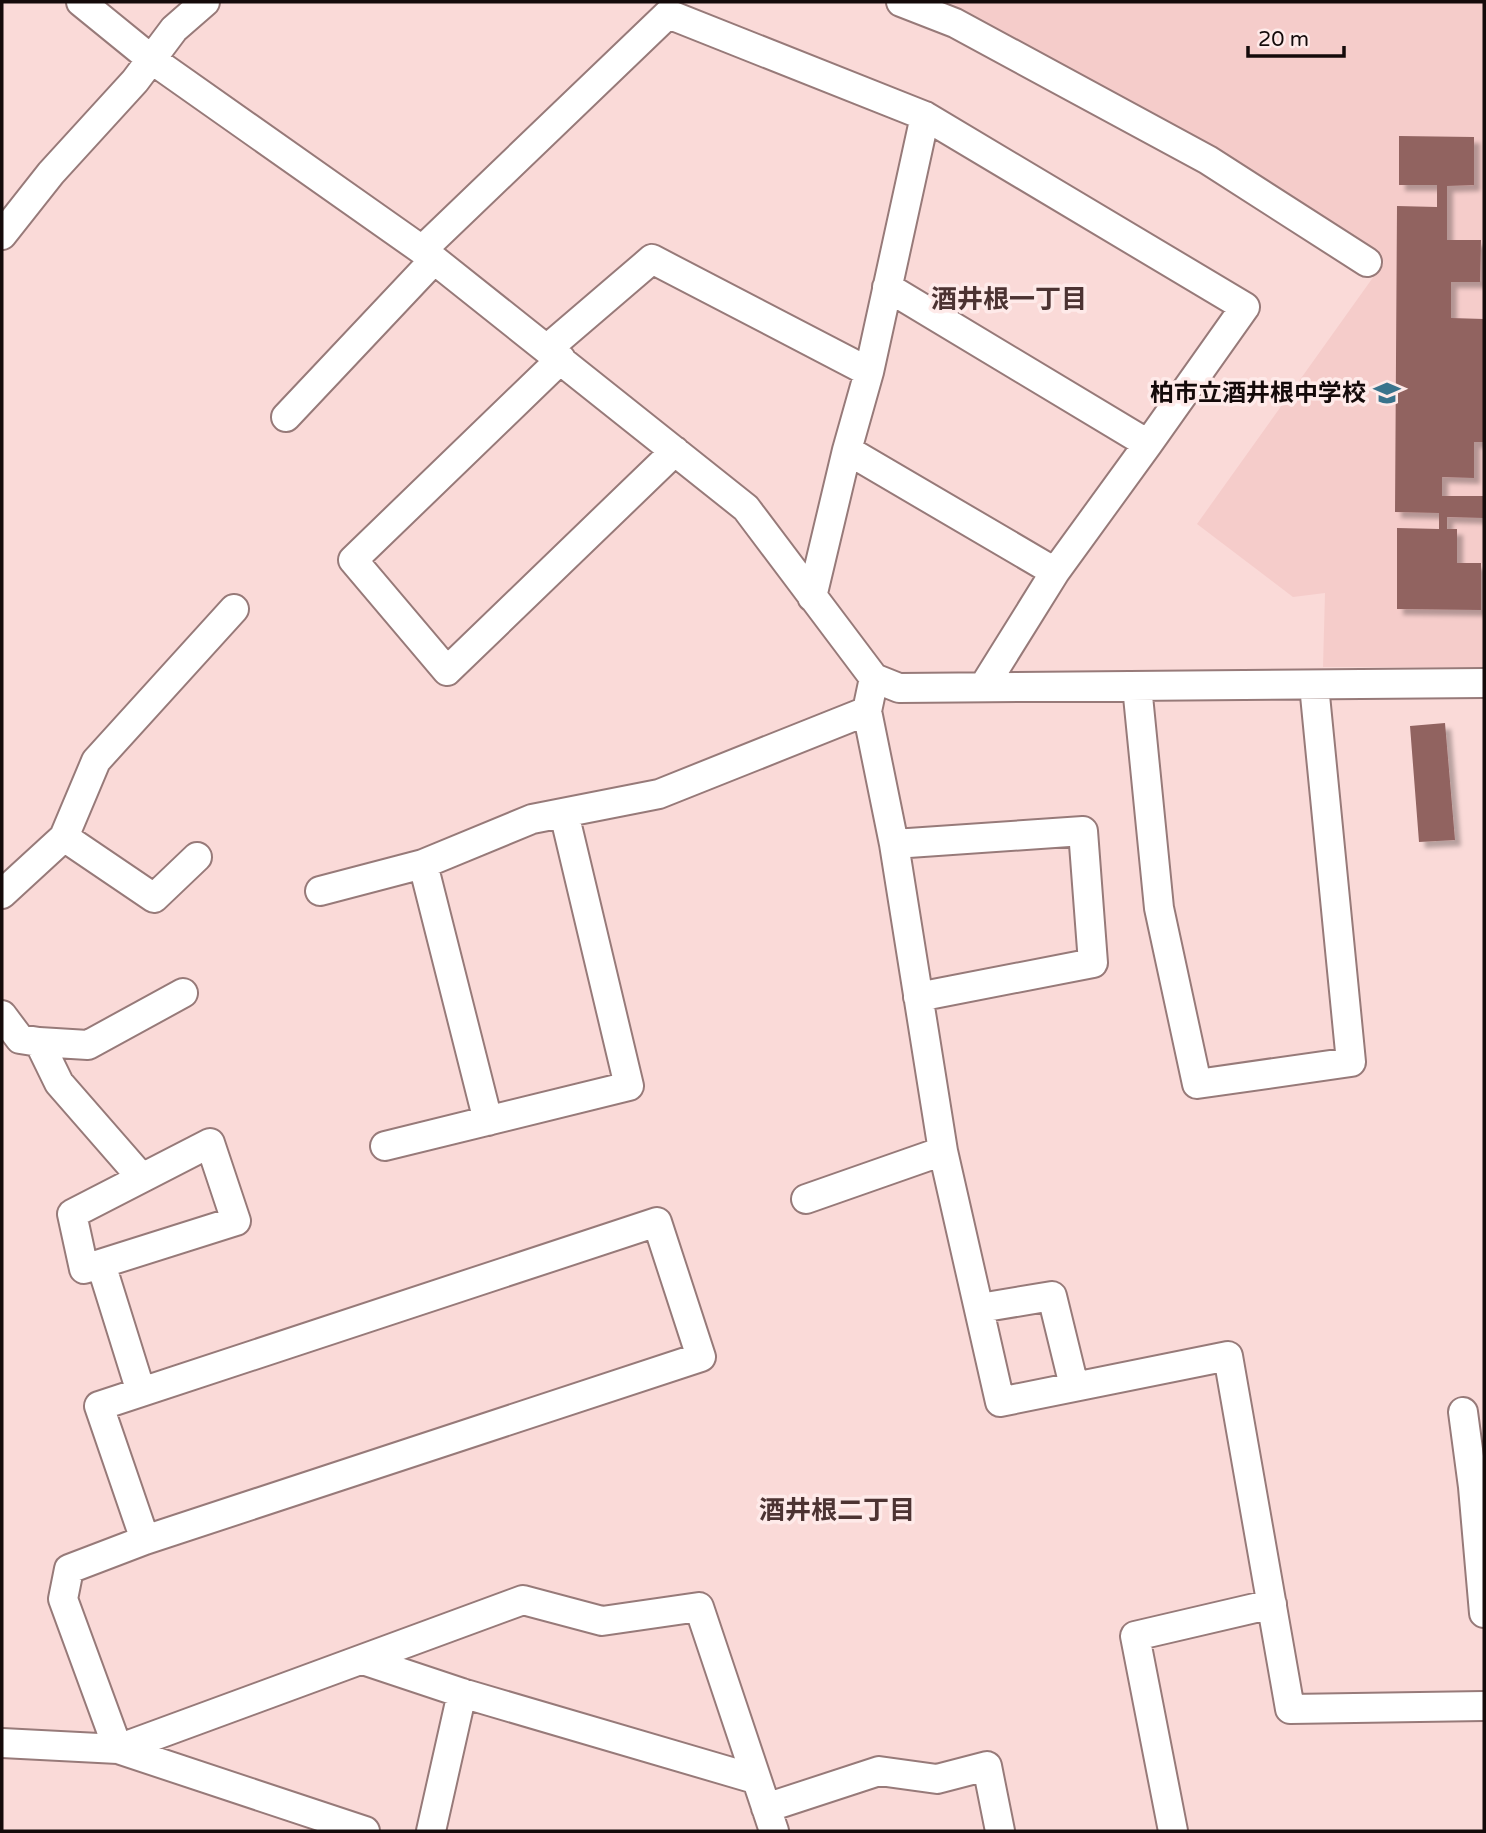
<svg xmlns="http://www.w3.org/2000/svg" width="1486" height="1833" viewBox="0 0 1486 1833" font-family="'Varela Round','Noto Sans JP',sans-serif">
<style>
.built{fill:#f5ccca}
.building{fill:#916361;filter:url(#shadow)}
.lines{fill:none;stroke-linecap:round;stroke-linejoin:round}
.street-casing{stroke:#977a79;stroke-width:32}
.street{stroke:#fff;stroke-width:28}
.labels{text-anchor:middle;stroke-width:7;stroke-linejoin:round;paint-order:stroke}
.poi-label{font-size:24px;font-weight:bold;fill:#140a0a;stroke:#feeae9;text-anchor:end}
.neighbourhood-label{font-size:26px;font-weight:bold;fill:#4c3332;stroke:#feeae9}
</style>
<defs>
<filter id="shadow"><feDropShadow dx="6" dy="6" stdDeviation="2" flood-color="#0004"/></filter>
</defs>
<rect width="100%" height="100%" fill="#fadad8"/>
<!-- built -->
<path class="built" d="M 929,2 L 1484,2 L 1484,667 L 1323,667 L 1325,593 L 1293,597 L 1197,524 L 1384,262 L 1215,151 Z"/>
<!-- building -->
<path class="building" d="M 1399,136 L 1474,137 L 1474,185 L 1447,186 L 1447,240 L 1481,240 L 1480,282 L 1451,282 L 1451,318 L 1484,319 L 1484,442 L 1474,442 L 1474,478 L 1442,477 L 1442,496 L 1484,496 L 1484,518 L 1447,517 L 1447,529 L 1457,529 L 1457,563 L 1481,563 L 1481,610 L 1397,609 L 1397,528 L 1439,529 L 1439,513 L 1395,512 L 1397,206 L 1437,207 L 1437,185 L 1399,185 Z
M 1445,723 L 1455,840 L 1419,842 L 1410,726 Z"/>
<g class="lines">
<!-- street casing -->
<g class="street-casing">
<path id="street" d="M 81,2 L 151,59 L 422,250 L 746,508 L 874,678 L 899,688 L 1484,683
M 901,2 L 955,23 L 1208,160 L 1367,262
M 2,235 L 51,173 L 135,81 L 174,29 L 205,2
M 422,250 L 668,14 L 925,116 L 1245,307 L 1148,444 L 1055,572 L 984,686
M 887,287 L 1148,444
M 547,349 L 652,259 L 869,372
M 561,359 L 353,560 L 447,671 L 675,451
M 286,417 L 434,260
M 847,450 L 1055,572
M 812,597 L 847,450 L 869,372 L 925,116
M 874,678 L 867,711 L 894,844 L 943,1151 L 1000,1402 L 1228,1356 L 1290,1709 L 1484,1706
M 1137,686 L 1159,908 L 1197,1084 L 1351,1062 L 1314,685
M 64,837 L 154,898 L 197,857
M 894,844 L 1083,831 L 1093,963 L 918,997
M 423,864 L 488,1121
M 320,891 L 423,864 L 532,819 L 659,794 L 867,711
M 2,894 L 64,837 L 96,761 L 234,609
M 2,1015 L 20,1039 L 39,1042 L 59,1083 L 141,1177
M 39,1042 L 88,1045 L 183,993
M 210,1143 L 236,1221 L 84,1269 L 72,1214 Z
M 385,1146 L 629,1086 L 564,813
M 806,1199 L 943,1151
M 101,1264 L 141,1392
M 980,1308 L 1052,1296 L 1074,1386
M 1463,1412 L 1473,1487 L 1484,1613
M 145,1540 L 99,1406 L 657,1222 L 701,1357 L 145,1540 L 69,1569 L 63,1599 L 118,1749 L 365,1831
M 363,1660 L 462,1693 L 755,1779
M 2,1743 L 118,1749 L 523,1600 L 602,1621 L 699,1607 L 774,1831
M 766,1808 L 879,1771 L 937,1779 L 987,1766 L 1000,1831
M 431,1831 L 462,1693
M 1173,1831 L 1135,1636 L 1272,1604"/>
</g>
<!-- street -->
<use href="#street" class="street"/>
</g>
<!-- icons -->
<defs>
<g id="school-bare" transform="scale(2.1)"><path d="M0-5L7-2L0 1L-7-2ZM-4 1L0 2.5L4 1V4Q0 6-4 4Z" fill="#39738c" stroke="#feeae9" stroke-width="2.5" paint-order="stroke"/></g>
</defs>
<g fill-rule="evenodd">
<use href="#school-bare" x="1387" y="393"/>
</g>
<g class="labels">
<!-- poi labels -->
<g class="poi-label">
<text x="1366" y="401">柏市立酒井根中学校</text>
</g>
<!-- neighbourhood labels -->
<g class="neighbourhood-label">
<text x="1009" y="308">酒井根一丁目</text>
<text x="837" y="1519">酒井根二丁目</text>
</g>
</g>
<!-- border -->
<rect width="1486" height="1833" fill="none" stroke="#140a0a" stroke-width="7"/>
<!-- scale -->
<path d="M1248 46v10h96v-10" fill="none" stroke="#140a0a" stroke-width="3.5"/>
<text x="1258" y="46" font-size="21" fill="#140a0a" stroke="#feeae9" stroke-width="5" paint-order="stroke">20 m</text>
</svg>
